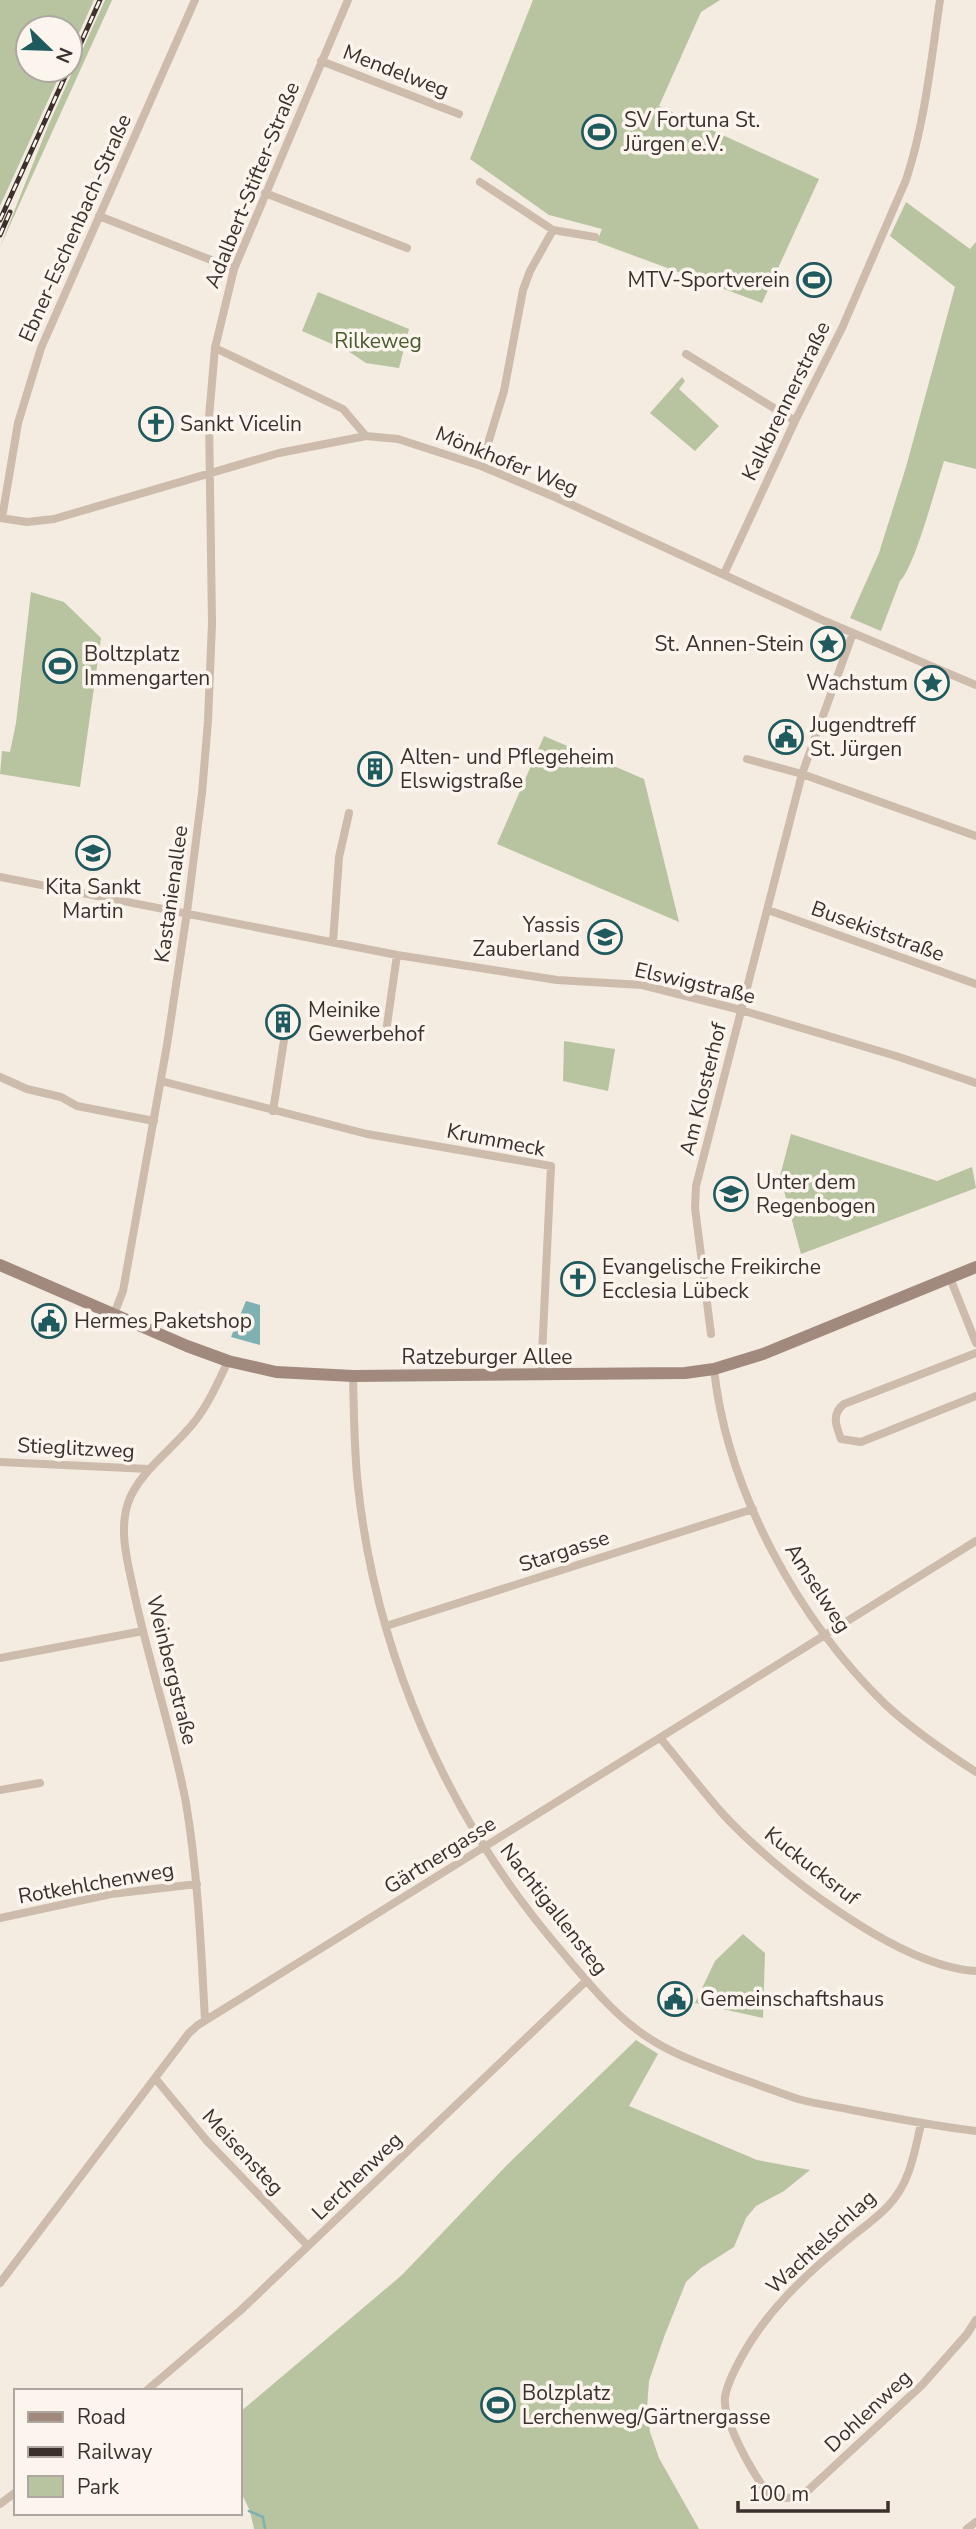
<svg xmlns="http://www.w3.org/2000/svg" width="976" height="2529" viewBox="0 0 976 2529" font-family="'Nunito Sans',sans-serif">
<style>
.green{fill:#b8c4a0}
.water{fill:#7fb0b2}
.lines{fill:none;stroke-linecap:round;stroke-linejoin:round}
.stream{stroke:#7fb0b2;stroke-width:2.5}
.street{stroke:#cdbbac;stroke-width:8}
.secondary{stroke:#a18a7d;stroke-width:12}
.rail-casing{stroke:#3b302b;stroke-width:5}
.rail{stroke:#fbf5ee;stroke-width:2.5;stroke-dasharray:8;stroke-linecap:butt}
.labels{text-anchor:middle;stroke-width:7;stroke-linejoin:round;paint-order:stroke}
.street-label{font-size:21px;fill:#3b302b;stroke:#fbf5ee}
.poi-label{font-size:21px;fill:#3b302b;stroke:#fbf5ee;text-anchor:start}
.park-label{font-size:21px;fill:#4a5a2e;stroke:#fbf5ee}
</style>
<rect width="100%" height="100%" fill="#f4ebe1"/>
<!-- green -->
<path class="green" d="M 0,0 L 94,0 L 70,53 L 70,28 L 28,28 L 28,70 L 62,70 L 0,206 Z
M 105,0 L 112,0 L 0,247 L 48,126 Z
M 533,0 L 720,0 L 701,12 L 659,106 L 819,179 L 762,303 L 597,242 L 602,229 L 549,215 L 470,159 Z
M 906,202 L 970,249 L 976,242 L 976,469 L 944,461 C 937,483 914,569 900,581 L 881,631 L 850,618 L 879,553 L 906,467 L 955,287 L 890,236 Z
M 318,292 L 409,329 L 399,368 L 366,363 L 348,351 L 302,331 Z
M 682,377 L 685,381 L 679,389 L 719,426 L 695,451 L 650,413 Z
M 31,592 L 64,602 L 101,638 L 80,787 L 0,774 L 2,751 L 10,752 L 16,723 Z
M 544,736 L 644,779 L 679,922 L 497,844 Z
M 564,1041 L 615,1049 L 608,1091 L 563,1081 Z
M 791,1134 L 937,1181 L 972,1167 L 976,1188 L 801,1254 L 780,1176 Z
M 743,1934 L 765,1953 L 763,2018 L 695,2003 L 715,1961 Z
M 636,2040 L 658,2054 L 629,2106 L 757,2160 L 810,2170 L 784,2191 L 756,2206 L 746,2218 L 734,2247 L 701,2268 L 686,2282 L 664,2337 L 649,2381 L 647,2408 L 650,2432 L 659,2458 L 699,2529 L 254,2529 L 250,2511 L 240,2490 L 240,2412 L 402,2275 L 507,2165 Z"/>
<!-- water -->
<path class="water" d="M 246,1301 L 260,1305 L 260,1345 L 231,1337 Z"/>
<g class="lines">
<!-- stream -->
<path class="stream" d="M 249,2511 L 263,2517 L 265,2529"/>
<!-- street -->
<path class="street" d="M 321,61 L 459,114
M 480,182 L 553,230 L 595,237
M 265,193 L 407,248
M 99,216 L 234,269
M 215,348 L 343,409 L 366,436
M 686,354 L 795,421
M 481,466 L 504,391 L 523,290 L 530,271 L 553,230
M 0,518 L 27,522 L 54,519 L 279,453 L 366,436 L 398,439 L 481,466 L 557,498 L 820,619 L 976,685
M 2,518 L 18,423 L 41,348 L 195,0
M 724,574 L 795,421 L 842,328 L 906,180 C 925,123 931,60 940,0
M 747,759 L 802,774 L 976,836
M 0,877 L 397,955 L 557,980 L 642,985 L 741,1010 L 896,1056 L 976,1083
M 768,910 L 976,984
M 333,942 L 339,857 L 349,813
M 387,1025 L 397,955
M 0,1077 L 27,1089 L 61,1097 L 77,1106 L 154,1121
M 161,1081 L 367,1134 L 551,1166 L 541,1376
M 273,1111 L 284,1040
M 950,1278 L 976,1343
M 114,1314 L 123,1291 L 167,1045 L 187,912 L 202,793 L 208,721 L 212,623 L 209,417 L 215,348 L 234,269 L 348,0
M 711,1334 L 695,1208 L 696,1186 L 802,774 L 853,633
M 976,1353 L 844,1404 C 831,1414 836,1426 841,1439 L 861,1442 L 976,1396
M 714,1369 C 727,1490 798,1620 886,1705 C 913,1730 945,1752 976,1772
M 353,1376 C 354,1413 354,1450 358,1486 C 376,1655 448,1818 558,1947 C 587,1981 616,2019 655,2042 C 680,2057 709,2067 736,2077 C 757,2084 777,2092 798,2099 C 815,2104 834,2106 852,2110 C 893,2118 934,2126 976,2131
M 0,1462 L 149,1469
M 386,1626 L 753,1509
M 0,1658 L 143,1631
M 661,1739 C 681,1763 701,1789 722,1813 C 774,1870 898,1967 976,1971
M 0,1790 L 40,1783
M 0,1918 L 111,1894 L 197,1884
M 205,2020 C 201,1947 198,1875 186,1803 C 173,1734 150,1666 135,1597 C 129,1567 118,1533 128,1503 C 139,1470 179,1445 198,1417 C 211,1400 219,1380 228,1361
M 155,2078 L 207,2141 L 308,2246
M 921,2124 C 914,2154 910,2183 888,2206 C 875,2220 858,2231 843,2244 C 804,2276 765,2313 741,2358 C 735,2369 727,2384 725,2397 C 723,2416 741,2450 750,2466 C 767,2493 768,2503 802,2496 L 922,2385 L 967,2334 L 976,2320
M 0,2283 L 189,2033 L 198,2025 L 976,1541
M 146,2391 L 241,2310 L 587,1980
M 0,2504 L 16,2492
M 967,2529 L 976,2522"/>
<!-- secondary -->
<path class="secondary" d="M 0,1265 L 187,1346 L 228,1361 L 276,1372 L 353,1376 L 685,1373 L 714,1369 L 763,1354 L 976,1267"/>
<!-- rail casing -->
<g class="rail-casing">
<path id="rail" d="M 70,67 L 100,0
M 0,220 L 68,70
M 0,235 L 10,212"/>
</g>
<!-- rail -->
<use href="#rail" class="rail"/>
</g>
<!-- icons -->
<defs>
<g id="stadium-ring" transform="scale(1.75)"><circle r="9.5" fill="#fbf5ee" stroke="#1f5a5e" stroke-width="1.5"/><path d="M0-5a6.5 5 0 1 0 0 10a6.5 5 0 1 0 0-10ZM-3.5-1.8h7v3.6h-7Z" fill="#1f5a5e"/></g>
<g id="church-ring" transform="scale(1.75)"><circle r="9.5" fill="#fbf5ee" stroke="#1f5a5e" stroke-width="1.5"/><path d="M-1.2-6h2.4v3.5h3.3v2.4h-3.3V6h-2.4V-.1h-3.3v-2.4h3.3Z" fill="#1f5a5e"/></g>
<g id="sight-ring" transform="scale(1.75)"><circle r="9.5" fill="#fbf5ee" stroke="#1f5a5e" stroke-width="1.5"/><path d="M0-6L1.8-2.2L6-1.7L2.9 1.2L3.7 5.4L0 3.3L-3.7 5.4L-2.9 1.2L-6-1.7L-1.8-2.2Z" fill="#1f5a5e"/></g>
<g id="civic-ring" transform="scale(1.75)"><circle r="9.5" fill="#fbf5ee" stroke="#1f5a5e" stroke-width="1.5"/><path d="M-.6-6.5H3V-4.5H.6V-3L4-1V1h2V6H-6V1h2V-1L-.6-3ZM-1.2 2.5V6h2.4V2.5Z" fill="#1f5a5e"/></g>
<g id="building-ring" transform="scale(1.75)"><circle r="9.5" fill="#fbf5ee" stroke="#1f5a5e" stroke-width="1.5"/><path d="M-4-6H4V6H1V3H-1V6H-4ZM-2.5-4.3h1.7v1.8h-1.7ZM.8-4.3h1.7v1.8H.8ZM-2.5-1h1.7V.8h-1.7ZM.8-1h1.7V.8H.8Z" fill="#1f5a5e"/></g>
<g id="school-ring" transform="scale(1.75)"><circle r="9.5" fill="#fbf5ee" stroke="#1f5a5e" stroke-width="1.5"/><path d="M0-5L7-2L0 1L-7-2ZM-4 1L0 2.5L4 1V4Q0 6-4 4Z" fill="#1f5a5e"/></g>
</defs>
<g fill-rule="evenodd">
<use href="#stadium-ring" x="599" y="132"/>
<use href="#stadium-ring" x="814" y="280"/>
<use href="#church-ring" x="156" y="424"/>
<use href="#sight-ring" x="828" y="644"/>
<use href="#stadium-ring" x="60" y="666"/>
<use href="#sight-ring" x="932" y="683"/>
<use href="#civic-ring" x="786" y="737"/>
<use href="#building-ring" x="375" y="769"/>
<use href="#school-ring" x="93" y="853"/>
<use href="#school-ring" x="605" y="937"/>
<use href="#building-ring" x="283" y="1022"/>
<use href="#school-ring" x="731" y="1194"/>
<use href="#church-ring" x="578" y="1279"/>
<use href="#civic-ring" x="49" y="1321"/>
<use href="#civic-ring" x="675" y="1999"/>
<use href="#stadium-ring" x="498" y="2405"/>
</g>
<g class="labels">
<!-- street labels -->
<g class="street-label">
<text transform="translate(396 71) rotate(21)" y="7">Mendelweg</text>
<text transform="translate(252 185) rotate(-68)" y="7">Adalbert-Stifter-Straße</text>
<text transform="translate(75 228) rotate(-66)" y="7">Ebner-Eschenbach-Straße</text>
<text transform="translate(786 401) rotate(-64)" y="7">Kalkbrennerstraße</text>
<text transform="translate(507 461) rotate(22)" y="7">Mönkhofer Weg</text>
<text transform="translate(171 894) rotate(-82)" y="7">Kastanienallee</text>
<text transform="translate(878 931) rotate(20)" y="7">Busekiststraße</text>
<text transform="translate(695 983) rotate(13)" y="7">Elswigstraße</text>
<text transform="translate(703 1089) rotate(-76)" y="7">Am Klosterhof</text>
<text transform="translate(496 1140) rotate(11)" y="7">Krummeck</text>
<text x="487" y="1364">Ratzeburger Allee</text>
<text transform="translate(76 1448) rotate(3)" y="7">Stieglitzweg</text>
<text transform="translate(564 1551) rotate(-18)" y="7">Stargasse</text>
<text transform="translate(818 1588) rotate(57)" y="7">Amselweg</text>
<text transform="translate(172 1670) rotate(76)" y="7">Weinbergstraße</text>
<text transform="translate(440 1855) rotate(-32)" y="7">Gärtnergasse</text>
<text transform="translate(812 1866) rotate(38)" y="7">Kuckucksruf</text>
<text transform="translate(96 1883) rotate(-10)" y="7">Rotkehlchenweg</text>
<text transform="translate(554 1909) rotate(52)" y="7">Nachtigallensteg</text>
<text transform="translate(243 2152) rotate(47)" y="7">Meisensteg</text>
<text transform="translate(357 2176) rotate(-44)" y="7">Lerchenweg</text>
<text transform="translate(821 2242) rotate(-43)" y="7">Wachtelschlag</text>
<text transform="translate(868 2411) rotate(-43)" y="7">Dohlenweg</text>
</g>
<!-- poi labels -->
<g class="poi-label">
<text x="624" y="127">SV Fortuna St.<tspan x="624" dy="24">Jürgen e.V.</tspan></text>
<text x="790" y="287" text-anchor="end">MTV-Sportverein</text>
<text x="180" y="431">Sankt Vicelin</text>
<text x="804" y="651" text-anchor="end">St. Annen-Stein</text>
<text x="84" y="661">Boltzplatz<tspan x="84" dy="24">Immengarten</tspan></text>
<text x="908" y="690" text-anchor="end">Wachstum</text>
<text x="810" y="732">Jugendtreff<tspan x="810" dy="24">St. Jürgen</tspan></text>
<text x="400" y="764">Alten- und Pflegeheim<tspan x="400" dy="24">Elswigstraße</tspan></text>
<text x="93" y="894" text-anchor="middle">Kita Sankt<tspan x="93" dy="24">Martin</tspan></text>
<text x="580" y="932" text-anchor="end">Yassis<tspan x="580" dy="24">Zauberland</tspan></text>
<text x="308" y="1017">Meinike<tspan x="308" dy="24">Gewerbehof</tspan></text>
<text x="756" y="1189">Unter dem<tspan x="756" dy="24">Regenbogen</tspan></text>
<text x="602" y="1274">Evangelische Freikirche<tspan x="602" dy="24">Ecclesia Lübeck</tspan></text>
<text x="74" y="1328">Hermes Paketshop</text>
<text x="700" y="2006">Gemeinschaftshaus</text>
<text x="522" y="2400">Bolzplatz<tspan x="522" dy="24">Lerchenweg/Gärtnergasse</tspan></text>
</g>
<!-- park labels -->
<g class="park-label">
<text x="378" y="348">Rilkeweg</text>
</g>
</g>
<!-- legend -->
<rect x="14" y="2389" width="228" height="126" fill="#fbf5ee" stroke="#aea6a0" stroke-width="2"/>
<rect x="28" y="2412" width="35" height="10" fill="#a18a7d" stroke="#aea6a0" stroke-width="2"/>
<text x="77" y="2424" font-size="21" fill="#3b302b">Road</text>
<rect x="28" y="2447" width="35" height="10" fill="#3b302b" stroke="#aea6a0" stroke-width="2"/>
<text x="77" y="2459" font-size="21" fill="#3b302b">Railway</text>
<rect x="28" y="2476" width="35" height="21" fill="#b8c4a0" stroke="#aea6a0" stroke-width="2"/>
<text x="77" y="2494" font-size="21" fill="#3b302b">Park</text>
<!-- north arrow -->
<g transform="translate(49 49) rotate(113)"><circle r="33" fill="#fbf5ee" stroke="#aea6a0" stroke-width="2"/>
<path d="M0-5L12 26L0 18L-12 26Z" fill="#1f5a5e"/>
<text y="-10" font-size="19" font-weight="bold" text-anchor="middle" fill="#3b302b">N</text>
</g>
<!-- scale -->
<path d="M738 2501v10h150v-10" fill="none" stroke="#3b302b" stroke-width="3.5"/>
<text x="748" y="2501" font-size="21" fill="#3b302b" stroke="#fbf5ee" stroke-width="5" paint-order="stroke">100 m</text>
</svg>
